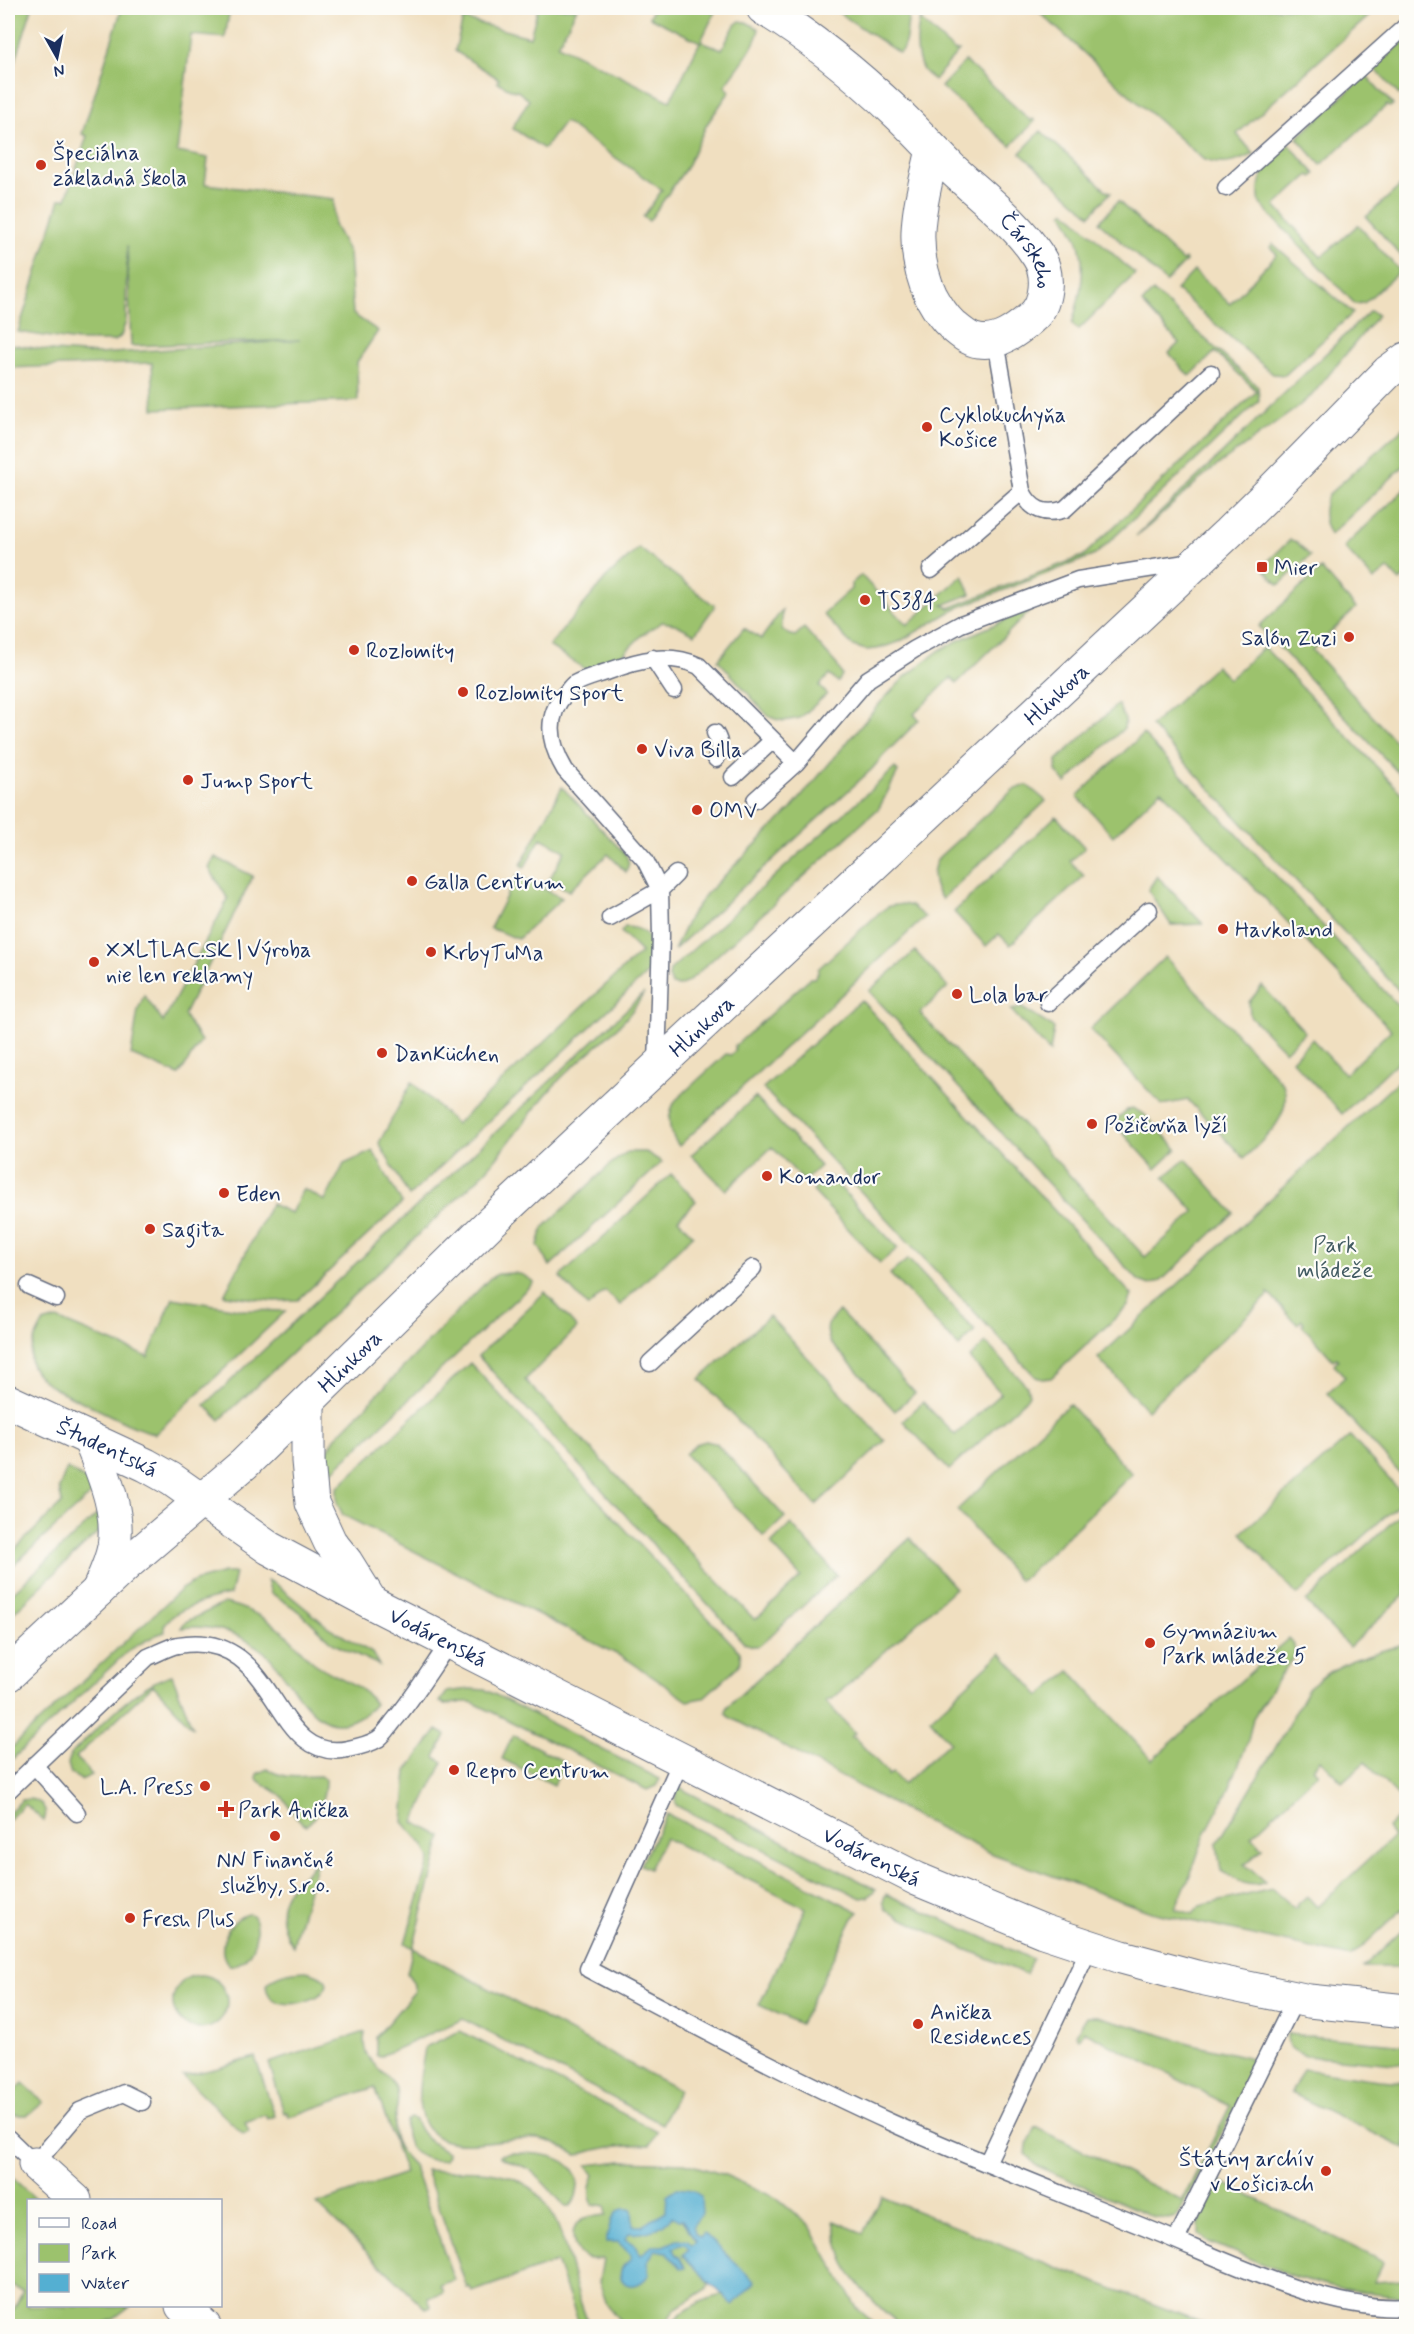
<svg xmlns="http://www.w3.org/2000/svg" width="1414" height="2334" viewBox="0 0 1414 2334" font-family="Mynerve,sans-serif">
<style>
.green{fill:#9cc26d;stroke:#5c7866;stroke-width:1.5}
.water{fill:#54afd2;stroke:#386f98;stroke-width:1.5;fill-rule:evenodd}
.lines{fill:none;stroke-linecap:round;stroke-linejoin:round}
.lane-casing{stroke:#666d80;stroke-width:19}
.street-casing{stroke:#666d80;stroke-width:35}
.secondary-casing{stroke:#666d80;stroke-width:35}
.lane{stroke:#fff;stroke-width:16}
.street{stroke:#fff;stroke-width:33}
.secondary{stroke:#fff;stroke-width:33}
.poi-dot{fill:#c8321e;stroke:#fdfcf7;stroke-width:2}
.labels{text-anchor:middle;stroke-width:4.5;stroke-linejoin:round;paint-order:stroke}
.poi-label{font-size:22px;fill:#1b2f5e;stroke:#fdfcf7;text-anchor:start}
.street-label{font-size:22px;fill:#1b2f5e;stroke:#fdfcf7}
.park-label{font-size:22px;fill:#425b62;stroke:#fdfcf7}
</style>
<rect width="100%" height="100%" fill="#fdfcf7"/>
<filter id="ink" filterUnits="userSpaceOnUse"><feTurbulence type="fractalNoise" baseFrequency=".0167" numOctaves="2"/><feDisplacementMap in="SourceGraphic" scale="12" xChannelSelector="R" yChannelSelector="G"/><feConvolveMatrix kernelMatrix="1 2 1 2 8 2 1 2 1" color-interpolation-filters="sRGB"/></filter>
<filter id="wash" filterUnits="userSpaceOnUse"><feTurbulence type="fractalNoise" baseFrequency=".008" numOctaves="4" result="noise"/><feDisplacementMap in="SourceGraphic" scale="24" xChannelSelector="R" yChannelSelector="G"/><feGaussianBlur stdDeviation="1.35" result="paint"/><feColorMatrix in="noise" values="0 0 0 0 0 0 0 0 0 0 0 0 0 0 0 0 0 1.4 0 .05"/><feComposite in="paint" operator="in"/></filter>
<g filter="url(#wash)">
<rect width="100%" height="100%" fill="#f0dfc0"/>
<!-- green -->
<path class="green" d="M 8,8 L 32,8 L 8,85 Z
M 122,8 L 134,12 L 135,8 L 230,8 L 225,38 L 191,35 L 177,152 L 208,158 L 205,184 L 334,199 L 334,225 L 349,253 L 353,314 L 378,331 L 357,362 L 358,401 L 154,409 L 152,363 L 8,368 L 8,344 L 53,351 L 99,354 L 300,340 L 131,346 L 127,245 L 126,321 L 121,336 L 115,341 L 77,341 L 18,332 L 60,199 L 66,199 L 87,136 L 82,134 Z
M 538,8 L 577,8 L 558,45 L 670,101 L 700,42 L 649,17 L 654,8 L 705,8 L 715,12 L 701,41 L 722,49 L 735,25 L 740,21 L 746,22 L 759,29 C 756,47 735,71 725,86 L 730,91 L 707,124 L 686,168 L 649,221 L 643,217 L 662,190 L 564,122 L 544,149 L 512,128 L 529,100 L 516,90 L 514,91 L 497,82 L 499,79 L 455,51 L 463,19 L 530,37 Z
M 832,8 L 910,8 C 906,21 909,45 899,53 Z
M 923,8 L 931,8 L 920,20 L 954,51 L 959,51 L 934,80 C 931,77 925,74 923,70 C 913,53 917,25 923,8 Z
M 1035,8 L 1378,8 L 1237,134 L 1254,154 C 1236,162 1223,167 1204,160 L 1133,98 Z
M 1406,39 L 1406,88 L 1399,95 L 1374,68 Z
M 965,61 L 1031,121 L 1033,119 L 1035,121 L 1011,146 L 941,87 Z
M 1366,75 L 1393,105 L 1389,107 L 1387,105 L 1321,165 L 1297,138 Z
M 1041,131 L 1107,191 L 1111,192 L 1090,215 L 1020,153 Z
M 1289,144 L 1315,174 L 1312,177 L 1309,175 L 1275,206 L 1321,257 L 1358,225 L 1400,271 L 1364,303 L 1355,304 L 1260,204 C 1254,174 1270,165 1289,144 Z
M 1406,181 L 1406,261 L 1366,217 Z
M 1118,201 L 1182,261 L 1185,259 L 1186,261 L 1166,282 L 1099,222 Z
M 1065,210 L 1135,274 L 1078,330 L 1072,324 C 1080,297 1088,267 1077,239 C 1073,230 1067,221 1063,213 Z
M 1273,244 L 1353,313 L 1285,375 L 1273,374 L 1176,290 L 1194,271 L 1230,304 L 1277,254 L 1270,247 Z
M 1153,291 L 1258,387 L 1259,401 L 1095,555 L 955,609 L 899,642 L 877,649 L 866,650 L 853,646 L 823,614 L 851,589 L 851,584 L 861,575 L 907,625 L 963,575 L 971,594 L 943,605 L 949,608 L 1083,556 L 1257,391 L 1215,352 L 1190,376 L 1187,374 L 1169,353 L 1179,343 L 1142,303 Z
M 1370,311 L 1378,315 L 1313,394 L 1294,410 L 1207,473 L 1149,526 L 1136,536 Z
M 1403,428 L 1406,428 L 1406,464 L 1330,535 C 1323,522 1321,508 1329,494 Z
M 1406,488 L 1406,575 L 1400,581 L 1388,569 L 1374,580 L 1344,547 Z
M 1290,540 L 1297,542 L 1310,556 L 1279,585 L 1262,567 Z
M 639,548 L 715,606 L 695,634 L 675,624 L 662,622 L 642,635 L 611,666 L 588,671 L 549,646 L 607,577 Z
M 1321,569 L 1356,608 L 1312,650 L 1406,753 L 1406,781 L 1259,626 Z
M 1033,608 L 957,683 L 951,678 L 914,714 L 919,720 L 883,756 L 872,769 L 674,950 L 690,916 L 706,894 L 791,809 L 881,702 L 905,677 L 940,650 L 957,641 Z
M 782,610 L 782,629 L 788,634 L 795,636 L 804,628 L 837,665 L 842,675 L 838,682 L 829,675 L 819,686 L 827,694 L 800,718 L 784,721 L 775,719 L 768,716 L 718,660 L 744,628 L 761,639 Z
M 1264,647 L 1406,798 L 1406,998 L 1151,726 L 1216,666 L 1229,679 Z
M 1118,704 L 1125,720 L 1124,728 L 1066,783 L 1056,771 L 1057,760 Z
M 1143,734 L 1406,1014 L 1406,1054 L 1342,1114 L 1292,1060 L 1312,1039 L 1345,1074 L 1391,1030 L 1161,790 L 1113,836 L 1077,796 Z
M 895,768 L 898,772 L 879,808 L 689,981 L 680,986 L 672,985 L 669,978 L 670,970 Z
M 1027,785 L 1046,801 L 942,899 C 932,887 930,870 939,857 L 1013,790 Z
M 562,787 L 626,855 L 629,863 L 626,872 L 608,854 L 569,891 L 549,880 L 565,851 L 541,838 L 524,868 L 521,865 Z
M 1056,816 L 1085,848 L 1070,861 L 1084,876 L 1010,945 L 999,934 L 986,946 L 954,912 Z
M 215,857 L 253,876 L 184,1015 L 201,1041 L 179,1075 L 131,1055 L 138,1010 L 144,995 L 163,1022 L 228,899 L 209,868 Z
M 517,875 L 562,898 L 518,939 L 490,928 Z
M 1157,876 L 1203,924 L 1171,925 L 1148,890 Z
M 903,904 L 911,906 L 925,917 L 679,1146 C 668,1132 666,1116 676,1100 L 726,1054 L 731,1055 L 735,1051 L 735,1046 L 810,978 L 814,978 L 818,973 L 818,969 L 880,912 L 889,906 Z
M 625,927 C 654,928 653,947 651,970 L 409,1196 L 379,1143 L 412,1082 L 456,1124 L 641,952 L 621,932 Z
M 915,951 L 948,987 L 920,1013 L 1145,1257 L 1195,1212 L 1164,1177 L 1186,1159 L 1234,1213 L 1161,1281 L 1150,1285 L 1139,1281 L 869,991 Z
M 1165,957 L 1283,1084 C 1294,1115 1265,1139 1244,1158 L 1188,1100 L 1162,1105 L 1090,1029 Z
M 1262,986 L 1305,1032 L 1285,1051 L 1250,1016 L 1249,1002 Z
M 644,993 C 625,1028 589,1050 561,1078 C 531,1109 509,1146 479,1178 L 220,1420 L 205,1405 Z
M 861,1000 L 1132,1295 L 1128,1306 L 1051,1378 L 1042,1379 L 1036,1377 L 763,1088 Z
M 1022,1008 L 1054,1028 L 1050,1052 L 1011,1010 Z
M 1406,1074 L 1406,1480 L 1327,1393 L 1345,1377 L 1334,1364 L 1338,1360 L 1336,1358 L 1333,1360 L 1302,1325 L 1304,1323 L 1302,1320 L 1297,1324 L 1268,1293 L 1268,1296 L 1147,1410 L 1098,1358 Z
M 755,1097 L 820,1166 L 804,1181 L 772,1147 L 726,1190 L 691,1155 Z
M 1132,1108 L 1144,1114 L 1177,1149 L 1156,1169 L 1113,1122 L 1127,1110 Z
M 373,1151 L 402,1203 L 298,1300 L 273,1301 L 224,1295 L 271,1204 L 291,1213 L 303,1189 L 325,1201 L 344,1164 Z
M 627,1152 L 646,1152 L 662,1162 L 550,1266 L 538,1245 L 543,1228 L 612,1163 Z
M 671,1174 L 696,1201 L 678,1219 L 693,1235 L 620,1305 L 605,1291 L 588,1307 L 560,1277 Z
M 830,1177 L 898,1248 L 880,1263 L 813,1191 Z
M 908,1259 L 975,1331 L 959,1347 L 890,1274 Z
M 514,1273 L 523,1275 L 534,1282 L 321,1482 L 326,1454 L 335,1438 L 490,1278 L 498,1274 Z
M 545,1292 L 577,1328 L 525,1380 L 755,1620 L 801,1577 L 771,1544 L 791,1524 L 837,1575 L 759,1646 L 752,1646 L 744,1643 L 478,1356 Z
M 173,1298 L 244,1310 L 286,1311 L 155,1434 L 132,1426 L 54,1388 C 21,1367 27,1353 43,1323 L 57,1319 L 148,1357 Z
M 839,1311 L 915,1393 L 895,1411 L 830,1342 C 824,1327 828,1322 839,1311 Z
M 769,1316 L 885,1441 L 816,1505 L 700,1379 Z
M 986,1343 L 1027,1386 L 1029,1394 L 1026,1399 L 949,1470 L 903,1421 L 923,1402 L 955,1435 L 1001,1393 L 969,1358 Z
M 470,1363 L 740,1652 L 741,1661 L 738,1666 L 703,1698 L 688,1701 L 628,1660 L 343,1515 L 337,1503 L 337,1488 Z
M 1069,1404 L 1132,1474 L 1026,1576 L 1019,1580 L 957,1510 Z
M 1350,1436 L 1406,1498 L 1297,1595 L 1241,1533 Z
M 706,1441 L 717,1444 L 785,1517 L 764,1537 L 685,1454 L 696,1444 Z
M 67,1468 L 92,1484 L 96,1490 L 8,1570 L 8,1556 L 62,1503 L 59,1488 Z
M 1406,1509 L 1406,1594 L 1349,1647 L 1306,1602 Z
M 102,1510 L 102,1522 L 98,1532 L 8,1618 L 8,1597 Z
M 910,1538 L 955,1588 L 831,1700 L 829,1699 L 826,1702 L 855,1733 L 851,1737 L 855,1738 L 887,1772 L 888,1776 L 892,1773 L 903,1784 L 950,1742 L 930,1719 L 1001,1653 L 1040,1696 L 1070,1671 L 1152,1760 L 1289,1638 L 1294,1645 L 1295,1656 L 1281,1674 L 1253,1718 L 1248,1741 L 1229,1789 L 1205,1834 L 1191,1873 L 1175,1909 L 1193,1914 L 1200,1906 L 1272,1889 L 1295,1909 L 1298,1907 L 1296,1906 L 1307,1896 L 1317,1907 L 1393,1837 L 1387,1828 L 1406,1809 L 1406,1906 L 1351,1957 L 1151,1912 L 993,1854 L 919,1818 L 729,1717 L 726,1713 L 727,1707 Z
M 224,1573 L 235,1573 L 230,1595 C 212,1598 172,1609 164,1626 L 165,1632 L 156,1635 L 129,1650 L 8,1763 L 8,1751 L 181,1589 L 195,1581 Z
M 267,1580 L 277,1585 L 328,1627 L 372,1653 L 379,1665 L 334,1644 L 299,1611 L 271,1593 Z
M 225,1603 C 249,1609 272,1620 290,1638 C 298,1646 304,1655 313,1662 C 334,1678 359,1681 375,1704 C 369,1712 361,1716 353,1720 C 312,1739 289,1672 264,1652 C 240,1633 211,1624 181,1628 L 185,1622 Z
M 1406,1643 L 1406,1805 L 1365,1762 L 1342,1782 L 1320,1760 L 1313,1768 L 1318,1773 L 1251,1836 L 1259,1845 L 1258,1846 L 1263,1848 L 1247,1863 L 1244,1864 L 1265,1882 C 1249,1890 1235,1879 1221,1871 L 1217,1844 L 1273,1752 L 1309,1687 L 1329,1672 L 1353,1660 Z
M 172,1675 L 193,1728 L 153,1685 L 76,1757 L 92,1775 L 81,1780 L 71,1774 L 68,1764 L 71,1754 C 99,1728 135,1685 172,1675 Z
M 469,1689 L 486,1690 L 660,1779 L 656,1786 L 647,1790 L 474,1703 C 462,1699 450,1708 440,1702 L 447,1692 Z
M 437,1730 L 446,1735 L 435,1757 L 443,1762 L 414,1822 L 442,1837 L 413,1948 L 679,2090 L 662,2124 L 463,2019 L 381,2056 L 376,2055 L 376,2037 L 415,1991 L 413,1982 L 407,1973 L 413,1948 L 405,1943 L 430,1859 L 424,1846 L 403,1822 L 407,1771 Z
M 513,1735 L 565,1762 L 554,1785 L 502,1759 Z
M 267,1769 C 285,1780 301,1776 321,1776 L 325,1779 C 326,1793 318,1816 307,1825 C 296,1821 291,1807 284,1799 C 276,1789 263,1786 257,1779 L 257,1774 Z
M 678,1787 L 872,1887 L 876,1889 L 868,1897 L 861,1898 L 681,1808 L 676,1805 L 675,1799 Z
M 29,1799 C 41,1800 49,1809 44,1821 L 25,1804 L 8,1820 L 8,1814 L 22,1800 Z
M 667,1814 L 859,1912 L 853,1918 L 800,2024 L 759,2005 L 806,1908 L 665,1838 L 649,1869 L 640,1865 Z
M 318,1858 L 295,1938 L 293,1946 C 280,1927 275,1906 292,1885 C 301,1876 311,1870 318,1858 Z
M 886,1894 L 1032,1959 L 1026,1974 L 965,1949 L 887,1911 C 883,1904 882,1900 886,1894 Z
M 248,1914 L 253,1915 C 261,1933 253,1962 231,1966 C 212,1953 229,1917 248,1914 Z
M 1406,1927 L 1406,1967 L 1363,1967 Z
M 306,1971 C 369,1985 269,2028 266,1985 C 275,1973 292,1972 306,1971 Z
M173 2002a27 27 0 1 1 54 0a27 27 0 1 1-54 0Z
M 1087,2016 L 1098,2016 L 1189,2043 L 1260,2060 L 1177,2217 L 1167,2219 L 1154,2217 L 1035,2165 L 1026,2155 L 1027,2145 L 1036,2127 L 1182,2201 L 1230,2106 L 1084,2031 L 1079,2039 L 1076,2034 Z
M 460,2031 L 657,2131 L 650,2145 C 625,2143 600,2148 577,2155 C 564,2148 553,2141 539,2139 C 496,2133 421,2170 419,2098 C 418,2081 423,2063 425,2047 Z
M 365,2032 C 358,2066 390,2069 397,2091 C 400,2103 395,2112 394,2124 C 391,2140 401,2154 413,2165 L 454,2280 L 440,2285 L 443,2292 L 428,2298 L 431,2307 L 426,2309 L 317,2204 L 405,2173 L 375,2087 L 289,2117 L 287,2112 L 284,2113 L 269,2063 Z
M 1287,2034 L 1406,2045 L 1406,2065 L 1306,2056 C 1293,2051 1287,2049 1287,2034 Z
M 255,2057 L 275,2116 L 267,2119 L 265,2115 L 245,2122 L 249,2132 L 243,2134 L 183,2076 L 219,2068 Z
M 1303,2069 L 1378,2080 L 1406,2082 L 1406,2149 L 1291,2093 Z
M 23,2083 L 44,2102 L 28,2115 L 8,2115 L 8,2098 Z
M 410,2118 L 415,2120 C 421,2137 432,2143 447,2152 L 448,2155 L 445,2160 C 420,2163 402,2148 406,2121 Z
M 512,2153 C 536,2153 575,2153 578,2184 C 578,2192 576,2200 570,2206 L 565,2206 L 539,2178 L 529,2169 L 500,2157 L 500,2155 Z
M 622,2161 L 685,2163 L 725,2175 L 776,2198 L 810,2226 L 857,2308 L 877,2326 L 670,2326 C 683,2309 701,2300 722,2295 L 734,2305 L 700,2237 L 683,2255 L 710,2283 L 707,2289 L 676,2308 L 664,2326 L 624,2326 L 607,2305 L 599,2282 L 603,2259 C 597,2259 590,2260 584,2257 C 572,2250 568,2227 582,2219 C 587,2216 599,2216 606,2215 L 606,2206 L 593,2204 C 587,2195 590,2185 594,2175 L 587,2165 Z
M 426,2170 C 452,2172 478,2168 504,2175 C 571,2193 563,2273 590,2326 L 580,2326 L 556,2262 L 472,2292 L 470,2287 L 467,2288 Z
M 8,2174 L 37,2200 L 28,2200 L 28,2306 L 130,2307 L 114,2319 L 97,2326 L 8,2326 L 8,2307 L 14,2309 L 23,2291 L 8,2285 Z
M 1218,2180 L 1384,2262 L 1374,2282 L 1406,2280 L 1406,2297 L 1343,2289 L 1295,2277 L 1209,2242 L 1199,2234 L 1199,2224 Z
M 882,2197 L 1043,2262 L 1211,2326 L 903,2326 C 883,2313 856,2285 845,2263 C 839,2251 837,2235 834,2221 L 863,2233 Z"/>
<!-- water -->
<path class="water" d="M 677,2188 L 693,2190 L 701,2197 L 702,2213 L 693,2226 L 695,2233 L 700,2237 L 704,2233 L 755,2282 L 733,2305 L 682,2255 L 689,2249 L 685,2244 L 680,2244 L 673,2248 L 675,2254 L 680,2258 L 685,2267 L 681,2268 C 677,2261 670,2259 667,2252 L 655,2250 L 647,2262 L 649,2275 C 629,2300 607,2273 631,2260 L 631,2255 L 618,2242 L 606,2242 C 609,2228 612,2203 632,2210 L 633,2226 L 642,2226 L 666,2211 L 667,2195 ZM 672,2216 L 678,2220 L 682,2220 L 696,2241 L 692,2245 L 688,2240 L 677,2240 L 664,2246 L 652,2246 L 641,2255 L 635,2245 L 625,2239 L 629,2233 C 645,2235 662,2229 672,2216 Z"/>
</g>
<g filter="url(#ink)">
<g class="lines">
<!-- lane casing -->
<g class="lane-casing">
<path id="lane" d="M 1226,188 L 1406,26
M 1022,491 C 1031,510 1045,516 1065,509 L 1211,373
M 931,570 L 1022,491 L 996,341
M 653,658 L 674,690
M 715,733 C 721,743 721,749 716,759
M 733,777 L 773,740
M 755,800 L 796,763 L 868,679 L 915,649 L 961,624 L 1078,580 L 1192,562
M 610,918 L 660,890 L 676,874
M 1048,1003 L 1149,910
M 657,1064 L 661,936 L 660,890 L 645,860 L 565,770 C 550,745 544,718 565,694 C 568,691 571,686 574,684 C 585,678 598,675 609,671 C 639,660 668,652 699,666 L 796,763
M 29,1286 L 56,1298
M 650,1363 L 753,1268
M 681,1761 L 588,1969 C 688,2022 788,2076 892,2123 C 979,2162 1068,2196 1156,2232 C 1227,2261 1330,2313 1406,2307
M 34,1765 L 77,1813
M 8,1791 L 148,1657 C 158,1653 168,1647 178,1645 C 280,1627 270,1766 348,1749 C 358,1747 370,1744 378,1739 C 384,1735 389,1727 393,1722 C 414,1697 431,1669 449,1643
M 8,2138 L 35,2164 L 80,2111 L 124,2093 L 142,2102
M 987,2163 L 1090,1947
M 1176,2240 L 1296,1998"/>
</g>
<!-- street casing -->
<g class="street-casing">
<g id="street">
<path id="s1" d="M 763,8 C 812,38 857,75 898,114 C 917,132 934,151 952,169 C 981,196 1017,223 1038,256 C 1050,274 1047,305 1031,318 C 1016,331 999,344 979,341 C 969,340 959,331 952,325 C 943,317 937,307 931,296 C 907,245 921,202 933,150"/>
<path id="s2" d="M 8,1401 L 146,1465 L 171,1479 L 269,1548 L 372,1603 L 917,1879 L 1043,1931 L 1122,1957 L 1196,1977 L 1309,2001 L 1406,2011"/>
<path d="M 308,1402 L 308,1461 L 312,1503 L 330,1542 L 346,1562 L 371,1602"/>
<path d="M 90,1440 C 103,1474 120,1510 114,1547 C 111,1563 104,1577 98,1591"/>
<path d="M 35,2164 L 75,2200"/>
<path d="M 182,2306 L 204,2326"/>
</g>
</g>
<!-- secondary casing -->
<g class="secondary-casing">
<g id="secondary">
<path id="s3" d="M 8,1675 L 128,1563 L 244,1464 L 489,1224 L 1228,533 L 1275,487 L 1388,372 L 1406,359"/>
</g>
</g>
<!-- lane -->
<use href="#lane" class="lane"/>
<!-- street -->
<use href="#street" class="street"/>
<!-- secondary -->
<use href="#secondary" class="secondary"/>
</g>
</g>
<!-- markers -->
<g class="poi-dot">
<circle cx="41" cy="165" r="6"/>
<circle cx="927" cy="427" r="6"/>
<rect x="1256" y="561" width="12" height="12" rx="3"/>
<circle cx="865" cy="600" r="6"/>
<circle cx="1349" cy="637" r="6"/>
<circle cx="354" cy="650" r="6"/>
<circle cx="463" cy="692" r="6"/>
<circle cx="642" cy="749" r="6"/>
<circle cx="188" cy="780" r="6"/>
<circle cx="697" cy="810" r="6"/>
<circle cx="412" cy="881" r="6"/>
<circle cx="1223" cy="929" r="6"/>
<circle cx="431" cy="952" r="6"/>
<circle cx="94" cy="962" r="6"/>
<circle cx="957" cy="994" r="6"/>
<circle cx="382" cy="1053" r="6"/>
<circle cx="1092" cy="1124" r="6"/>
<circle cx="767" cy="1176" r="6"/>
<circle cx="224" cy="1193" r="6"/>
<circle cx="150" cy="1229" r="6"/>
<circle cx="1150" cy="1643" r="6"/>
<circle cx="454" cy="1770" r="6"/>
<circle cx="205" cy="1786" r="6"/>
<path d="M223 1800h6v6h6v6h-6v6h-6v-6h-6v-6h6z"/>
<circle cx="275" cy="1836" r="6"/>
<circle cx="130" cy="1918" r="6"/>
<circle cx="918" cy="2024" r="6"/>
<circle cx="1326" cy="2171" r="6"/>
</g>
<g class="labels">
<!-- poi labels -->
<g class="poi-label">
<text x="53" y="160">Špeciálna<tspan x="53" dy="25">základná škola</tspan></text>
<text x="939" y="422">Cyklokuchyňa<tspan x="939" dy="25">Košice</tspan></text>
<text x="1274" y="575">Mier</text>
<text x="877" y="608">TS384</text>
<text x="1337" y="645" text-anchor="end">Salón Zuzi</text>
<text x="366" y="658">Rozlomity</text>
<text x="475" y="700">Rozlomity Sport</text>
<text x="654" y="757">Viva Billa</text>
<text x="200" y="788">Jump Sport</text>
<text x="709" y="818">OMV</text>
<text x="424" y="889">Galla Centrum</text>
<text x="1235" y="937">Havkoland</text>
<text x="106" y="957">XXLTLAC.SK | Výroba<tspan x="106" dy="25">nie len reklamy</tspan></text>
<text x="443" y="960">KrbyTuMa</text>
<text x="969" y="1002">Lola bar</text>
<text x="394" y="1061">DanKüchen</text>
<text x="1104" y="1132">Požičovňa lyží</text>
<text x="779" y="1184">Komandor</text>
<text x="236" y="1201">Eden</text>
<text x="162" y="1237">Sagita</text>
<text x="1162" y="1638">Gymnázium<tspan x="1162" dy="25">Park mládeže 5</tspan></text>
<text x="466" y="1778">Repro Centrum</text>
<text x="193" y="1794" text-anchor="end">L.A. Press</text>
<text x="238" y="1817">Park Anička</text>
<text x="275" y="1867" text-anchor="middle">NN Finančné<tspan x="275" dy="25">služby, s.r.o.</tspan></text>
<text x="142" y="1926">Fresh Plus</text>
<text x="930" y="2019">Anička<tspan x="930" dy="25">Residences</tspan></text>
<text x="1314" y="2166" text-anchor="end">Štátny archív<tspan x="1314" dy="25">v Košiciach</tspan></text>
</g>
<!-- street labels -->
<g class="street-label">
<text dy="8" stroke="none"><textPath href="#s1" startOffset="362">Čárskeho</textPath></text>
<text dy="8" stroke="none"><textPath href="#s3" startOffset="1436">Hlinkova</textPath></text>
<text dy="8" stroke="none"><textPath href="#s3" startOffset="950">Hlinkova</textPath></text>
<text dy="8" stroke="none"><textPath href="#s3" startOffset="464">Hlinkova</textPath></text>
<text dy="8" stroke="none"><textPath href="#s2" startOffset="110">Študentská</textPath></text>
<text dy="8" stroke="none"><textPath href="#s2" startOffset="492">Vodárenská</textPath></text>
<text dy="8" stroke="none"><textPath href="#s2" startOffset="978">Vodárenská</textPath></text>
</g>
<!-- park labels -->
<g class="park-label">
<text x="1335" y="1252">Park<tspan x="1335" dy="25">mládeže</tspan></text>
</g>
</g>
<!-- margin -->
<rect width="1414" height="2334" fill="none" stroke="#fdfcf7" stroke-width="30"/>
<!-- legend -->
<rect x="27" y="2199" width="195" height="108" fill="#fdfcf7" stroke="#a3aaba" stroke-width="1.5"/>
<rect x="39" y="2218" width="30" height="9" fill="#ffffff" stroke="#a3aaba" stroke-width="1.5"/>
<text x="81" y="2229" font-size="18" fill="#1b2f5e">Road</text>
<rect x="39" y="2244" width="30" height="18" fill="#9cc26d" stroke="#a3aaba" stroke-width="1.5"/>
<text x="81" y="2259" font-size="18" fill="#1b2f5e">Park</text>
<rect x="39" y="2274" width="30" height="18" fill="#54afd2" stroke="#a3aaba" stroke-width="1.5"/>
<text x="81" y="2289" font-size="18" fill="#1b2f5e">Water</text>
<!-- north arrow -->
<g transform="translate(57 57) rotate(171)" stroke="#fdfcf7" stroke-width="4.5" paint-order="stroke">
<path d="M0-4.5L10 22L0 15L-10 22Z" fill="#1b2f5e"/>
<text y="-9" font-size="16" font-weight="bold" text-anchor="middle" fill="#1b2f5e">N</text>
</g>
</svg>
